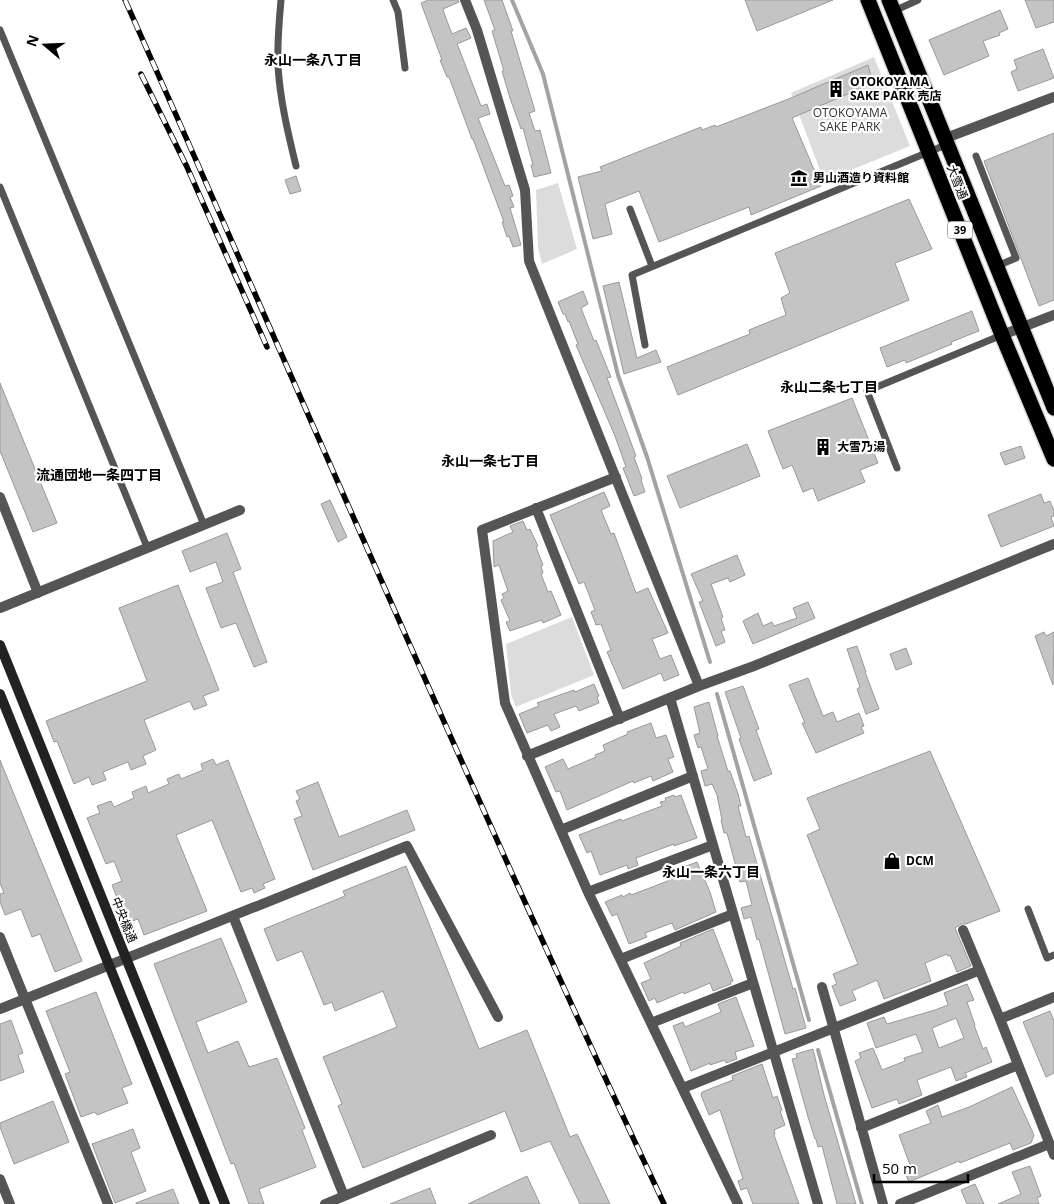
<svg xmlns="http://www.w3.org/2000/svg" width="1054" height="1204" viewBox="0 0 1054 1204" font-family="'Open Sans','Noto Sans JP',sans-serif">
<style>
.green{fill:#dcdcdc}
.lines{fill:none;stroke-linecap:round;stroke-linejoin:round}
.stream{stroke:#a3a3a3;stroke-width:4}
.building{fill:#c4c4c4;stroke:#999;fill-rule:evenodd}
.highway-casing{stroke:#dbdbdb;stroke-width:18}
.lane{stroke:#555;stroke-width:7}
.street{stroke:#555;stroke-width:10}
.secondary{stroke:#222;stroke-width:10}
.highway{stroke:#000;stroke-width:15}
.rail-casing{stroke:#000;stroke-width:5.5}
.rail{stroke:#fff;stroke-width:4;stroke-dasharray:11;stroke-linecap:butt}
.labels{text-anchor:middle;stroke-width:4.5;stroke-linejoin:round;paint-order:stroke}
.shield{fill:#fff;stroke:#4c4c4c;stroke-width:1}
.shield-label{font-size:11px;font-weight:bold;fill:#000}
.poi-label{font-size:12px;font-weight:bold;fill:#000;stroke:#fff;text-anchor:start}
.park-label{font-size:12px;fill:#333;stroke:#fff}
.street-label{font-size:12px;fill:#000;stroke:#fff}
.neighbourhood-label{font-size:14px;font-weight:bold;fill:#000;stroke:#fff}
</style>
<rect width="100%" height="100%" fill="#fff"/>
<!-- green -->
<path class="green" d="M 874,57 L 910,146 L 824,181 L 791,93 Z
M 558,183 L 577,249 L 542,264 L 538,248 L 536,190 Z
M 572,617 L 594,675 L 516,707 L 511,694 L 506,644 Z"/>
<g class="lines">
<!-- stream -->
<path class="stream" d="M 512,0 L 543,74 L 618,375 L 647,457 L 710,662
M 717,694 L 809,1020
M 818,1050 L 862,1204"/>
</g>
<!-- building -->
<path class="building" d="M 428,0 L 458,0 L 459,2 L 443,9 L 444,13 L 452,34 L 466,28 L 471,38 L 457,44 L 458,46 L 481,106 L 487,104 L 490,114 L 478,118 L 505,186 L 509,185 L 513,196 L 510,197 L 514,207 L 510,208 L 521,245 L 513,247 L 509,236 L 507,237 L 502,222 L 504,222 L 473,139 L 472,139 L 449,77 L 447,77 L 440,60 L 442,60 L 421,3 Z
M 484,0 L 502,0 L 513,31 L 511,31 L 535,111 L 529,113 L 535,131 L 540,130 L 551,173 L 534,177 L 531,165 L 533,165 L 523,128 L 521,129 L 510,98 L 502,71 L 504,71 L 492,31 L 495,30 Z
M 745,0 L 833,0 L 757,31 Z
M 1025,0 L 1054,0 L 1054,22 L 1036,28 Z
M 1000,10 L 1008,29 L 999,33 L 1000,35 L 983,41 L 989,56 L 944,75 L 929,40 Z
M 1043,49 L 1054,78 L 1018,91 L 1011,72 L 1017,69 L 1014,60 Z
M 868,65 L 873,83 L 792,118 L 821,186 L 751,215 L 749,207 L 659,242 L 639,191 L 605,204 L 612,234 L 593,239 L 578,177 L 602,171 L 600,167 L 701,127 L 702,130 L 715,125 L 716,127 L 791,98 Z
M 1054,133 L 1054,300 L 1039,306 L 984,161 Z
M 296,176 L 301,191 L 290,194 L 285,180 Z
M 909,199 L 932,249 L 895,263 L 909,300 L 678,395 L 667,367 L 750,334 L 749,330 L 786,315 L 781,298 L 790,293 L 775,253 Z
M 619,282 L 637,358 L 656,350 L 661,362 L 624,374 L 603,286 Z
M 583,291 L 588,304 L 581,308 L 594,341 L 596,340 L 611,377 L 607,378 L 636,456 L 634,457 L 642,479 L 641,480 L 645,492 L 634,496 L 623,468 L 626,467 L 615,436 L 576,345 L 578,344 L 569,321 L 568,322 L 565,314 L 563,314 L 558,302 Z
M 972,311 L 979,331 L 951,342 L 952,344 L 906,363 L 905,360 L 887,367 L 880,348 Z
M 0,383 L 57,523 L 33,532 L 0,451 Z
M 852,398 L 878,463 L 860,470 L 865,482 L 818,501 L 813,488 L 803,492 L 792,465 L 783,469 L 768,431 Z
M 747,444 L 760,476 L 680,508 L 667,476 Z
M 1021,446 L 1025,458 L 1005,465 L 1000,453 Z
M 604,492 L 610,506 L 601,510 L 611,534 L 614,533 L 636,593 L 648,588 L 668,633 L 652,639 L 660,659 L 671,655 L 679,675 L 664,681 L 661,673 L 623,689 L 607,652 L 611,650 L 601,624 L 596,625 L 591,612 L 595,610 L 584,582 L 579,584 L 550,515 Z
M 1041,494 L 1044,503 L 1050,501 L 1054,511 L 1054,516 L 1051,517 L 1054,526 L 1001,547 L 988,515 Z
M 330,500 L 347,537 L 338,542 L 321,504 Z
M 523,521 L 527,530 L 530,529 L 538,546 L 536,547 L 543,565 L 541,566 L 543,573 L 541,574 L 548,592 L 551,591 L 561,615 L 543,623 L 542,620 L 510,631 L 506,622 L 510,621 L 501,600 L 504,598 L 502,594 L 508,591 L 499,565 L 494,567 L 493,541 L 513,532 L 510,526 Z
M 227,533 L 241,569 L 233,572 L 267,662 L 254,667 L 236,623 L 221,628 L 206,588 L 223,582 L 216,562 L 190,572 L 182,551 Z
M 737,555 L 745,575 L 730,582 L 728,578 L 711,584 L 723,617 L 721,618 L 725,630 L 721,631 L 725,642 L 716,646 L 699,602 L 703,601 L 691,574 Z
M 178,585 L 219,690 L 203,696 L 207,705 L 194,710 L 190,701 L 144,720 L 156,750 L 143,756 L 146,764 L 131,770 L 128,762 L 103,772 L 106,780 L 92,785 L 89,777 L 74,784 L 57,741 L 54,742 L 46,721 L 147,681 L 119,608 Z
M 808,602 L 815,618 L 753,644 L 743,621 L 758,613 L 763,626 L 772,622 L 774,626 L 797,618 L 793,608 Z
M 1044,632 L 1046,636 L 1054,632 L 1053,685 L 1035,636 Z
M 857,646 L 866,672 L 865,672 L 879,709 L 866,714 L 857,689 L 860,687 L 847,649 Z
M 906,648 L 912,664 L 896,670 L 890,654 Z
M 808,678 L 823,716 L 833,712 L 837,722 L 859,713 L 864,726 L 861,727 L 864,733 L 816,753 L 802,723 L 805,723 L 789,685 Z
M 594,684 L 599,696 L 597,697 L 599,703 L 579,711 L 576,706 L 554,714 L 560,727 L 551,731 L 548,725 L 527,733 L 519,714 L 539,706 L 537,703 L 574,690 L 575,692 Z
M 743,686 L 759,729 L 756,730 L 772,774 L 754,781 L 739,739 L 741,738 L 725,692 Z
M 709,702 L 718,736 L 717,736 L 728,771 L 730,771 L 738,794 L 741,806 L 738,806 L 746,837 L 749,836 L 793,989 L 795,988 L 806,1028 L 785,1034 L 759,939 L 757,940 L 751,917 L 744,919 L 741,908 L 752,905 L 746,881 L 740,882 L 727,833 L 724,833 L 721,820 L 722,820 L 717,795 L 712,784 L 705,786 L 701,771 L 708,769 L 701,747 L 698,748 L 694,735 L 700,733 L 694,707 Z
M 651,723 L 656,738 L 666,735 L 674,757 L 668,759 L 673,772 L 653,781 L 651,776 L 634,783 L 633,781 L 567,810 L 560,791 L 556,792 L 545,767 L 563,759 L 568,769 L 596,757 L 595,755 L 605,751 L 603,745 L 628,734 L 627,732 Z
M 930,751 L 1000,911 L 966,924 L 961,924 L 955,928 L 971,966 L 957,972 L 950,955 L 948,956 L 947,954 L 925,963 L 931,981 L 884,999 L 877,980 L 852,991 L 856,1000 L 840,1006 L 832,986 L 837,984 L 833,974 L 858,964 L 807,835 L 820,829 L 807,798 Z
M 213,759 L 216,765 L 228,760 L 275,879 L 263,884 L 265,888 L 254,893 L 252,888 L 241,892 L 212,820 L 176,835 L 207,911 L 144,935 L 138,919 L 127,923 L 112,885 L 122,881 L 114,861 L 106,864 L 87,818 L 100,813 L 97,806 L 111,801 L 114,807 L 134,798 L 132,792 L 146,786 L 148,793 L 169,784 L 167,779 L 179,774 L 181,779 L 203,770 L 201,764 Z
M 0,760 L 82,961 L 55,972 L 40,934 L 32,937 L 21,909 L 5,915 L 0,902 L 0,894 L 4,893 L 0,883 Z
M 318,782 L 339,837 L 407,810 L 415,830 L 313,870 L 294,819 L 302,816 L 296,801 L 300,799 L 296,791 Z
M 674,795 L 675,797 L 681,795 L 697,838 L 674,846 L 674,844 L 636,858 L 638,865 L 628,869 L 627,865 L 600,875 L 591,851 L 587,853 L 579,835 L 621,819 L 622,821 L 662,806 L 660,802 L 666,801 L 665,798 Z
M 697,862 L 710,892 L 716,912 L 675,930 L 672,923 L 645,933 L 647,937 L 629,944 L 617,914 L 612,916 L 605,902 L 622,895 L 623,897 L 630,893 L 631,895 L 668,881 L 667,879 L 683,872 L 681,868 Z
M 406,866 L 479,1049 L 527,1030 L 570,1137 L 577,1134 L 610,1204 L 580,1204 L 550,1141 L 521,1152 L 505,1111 L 363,1168 L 338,1106 L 342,1104 L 323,1057 L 397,1027 L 383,991 L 335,1011 L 332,1002 L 324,1005 L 302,951 L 277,961 L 264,929 L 345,896 L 343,891 Z
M 713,929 L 733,981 L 730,982 L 731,984 L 713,991 L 710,983 L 684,994 L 683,992 L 657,1003 L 655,998 L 649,1001 L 641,983 L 651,979 L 644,963 L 681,946 L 680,943 Z
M 221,938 L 247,1002 L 196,1022 L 208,1053 L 238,1041 L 249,1067 L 277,1058 L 305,1128 L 302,1130 L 316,1167 L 259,1189 L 264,1204 L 249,1204 L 234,1163 L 231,1164 L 154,964 Z
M 967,984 L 974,1000 L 967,1002 L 975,1025 L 974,1025 L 983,1049 L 986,1047 L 992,1062 L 965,1073 L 967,1077 L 956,1081 L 951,1067 L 917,1080 L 922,1095 L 899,1104 L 897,1099 L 872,1108 L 855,1061 L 861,1058 L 859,1053 L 873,1048 L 882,1070 L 905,1061 L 904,1058 L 923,1052 L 916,1034 L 876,1048 L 867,1023 L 884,1017 L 887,1024 L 935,1010 L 948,1005 L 944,993 ZM 956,1018 L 964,1038 L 939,1048 L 932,1028 Z
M 96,992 L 132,1084 L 122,1088 L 128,1103 L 97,1115 L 95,1112 L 81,1117 L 65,1074 L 70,1072 L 46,1011 Z
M 736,997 L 754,1046 L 735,1052 L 737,1059 L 726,1063 L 725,1060 L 710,1065 L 710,1063 L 691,1071 L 673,1026 L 683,1022 L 685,1027 L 721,1012 L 718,1004 Z
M 1050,1011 L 1054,1021 L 1054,1073 L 1046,1077 L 1023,1022 Z
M 11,1020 L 23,1053 L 18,1055 L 24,1072 L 0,1081 L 0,1024 Z
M 813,1049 L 824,1095 L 856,1204 L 837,1204 L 822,1146 L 818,1147 L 816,1139 L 815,1139 L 808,1117 L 792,1059 L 797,1058 L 796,1054 Z
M 762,1064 L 773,1098 L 777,1096 L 782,1110 L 780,1111 L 785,1125 L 774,1130 L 775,1134 L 774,1135 L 799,1204 L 753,1204 L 747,1188 L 741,1190 L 738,1181 L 743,1179 L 720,1110 L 709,1115 L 701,1095 L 702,1092 L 733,1080 L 732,1076 Z
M 1012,1087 L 1034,1135 L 1031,1143 L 1013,1150 L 1010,1143 L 960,1163 L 959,1161 L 909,1182 L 903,1168 L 910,1165 L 899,1135 L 931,1123 L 926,1111 L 938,1105 L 942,1117 L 969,1107 Z
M 53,1101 L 69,1142 L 14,1164 L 0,1127 L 0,1123 Z
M 133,1129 L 140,1148 L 131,1152 L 146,1191 L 115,1203 L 92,1144 Z
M 1030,1166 L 1041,1196 L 1037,1198 L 1039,1204 L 998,1204 L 1021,1194 L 1012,1172 Z
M 527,1176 L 540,1204 L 468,1204 Z
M 975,1184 L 979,1193 L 984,1204 L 967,1204 L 961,1190 Z
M 430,1188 L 436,1204 L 390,1204 Z
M 173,1189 L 179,1204 L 136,1204 L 136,1203 Z"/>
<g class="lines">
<!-- highway casing -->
<g class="highway-casing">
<path id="highway" d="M 868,0 L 1002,335 L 1054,459
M 889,0 L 1054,408"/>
</g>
<!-- lane -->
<path class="lane" d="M 281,0 C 279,22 277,44 278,66 C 280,100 288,133 296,166
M 393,0 L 398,12 L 405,68
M 894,11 L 918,0
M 0,30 L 204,525
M 976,156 L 1016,258 L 997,266
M 0,187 L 147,547
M 630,209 L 652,266
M 645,345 L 632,275 L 948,144
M 897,468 L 867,391 L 1002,335
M 1028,909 L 1047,958 L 1054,955"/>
<!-- street -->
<path class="street" d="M 465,0 L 477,30 L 525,190 L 529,261 L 699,686
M 946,138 L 1054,97
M 1002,335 L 1054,315
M 616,477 L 482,530 L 505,703 L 588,892 L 738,1204
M 0,497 L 38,593
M 536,508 L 620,719
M 0,608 L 240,510
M 670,698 L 818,1204
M 527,756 L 699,686 L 754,666 L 1054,544
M 561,830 L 693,776
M 588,892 L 713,845
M 233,916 L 344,1196
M 963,930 L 1000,1019 L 1054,1155
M 0,937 L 108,1204
M 621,959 L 733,914
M 822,987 L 883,1204
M 0,1009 L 407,846 L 498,1017
M 1000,1019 L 1054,997
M 651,1023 L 753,983
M 683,1088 L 980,970
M 861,1128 L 1018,1065
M 0,1179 L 10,1204
M 325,1204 L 491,1135
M 900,1204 L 1049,1144"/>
<!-- secondary -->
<path class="secondary" d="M 0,645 L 225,1204
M 0,694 L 205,1204"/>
<!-- highway -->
<use href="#highway" class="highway"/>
<!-- rail casing -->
<g class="rail-casing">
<path id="rail" d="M 125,0 C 304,402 477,806 664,1204
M 141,74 L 187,167 L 267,347"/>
</g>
<!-- rail -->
<use href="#rail" class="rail"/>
</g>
<!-- icons -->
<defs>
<g id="building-bare" transform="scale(1.35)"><path d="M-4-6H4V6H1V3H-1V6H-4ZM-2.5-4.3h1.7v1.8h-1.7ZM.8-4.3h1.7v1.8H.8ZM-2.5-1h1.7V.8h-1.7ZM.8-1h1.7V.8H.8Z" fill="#000" stroke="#fff" stroke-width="2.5" paint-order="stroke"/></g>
<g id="museum-bare" transform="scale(1.35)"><path d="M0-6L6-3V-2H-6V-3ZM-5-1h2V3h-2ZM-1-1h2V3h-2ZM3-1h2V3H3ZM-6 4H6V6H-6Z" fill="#000" stroke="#fff" stroke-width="2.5" paint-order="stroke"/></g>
<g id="shop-bare" transform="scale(1.35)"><path d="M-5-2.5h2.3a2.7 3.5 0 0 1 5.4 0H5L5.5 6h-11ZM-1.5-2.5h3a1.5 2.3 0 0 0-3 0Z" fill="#000" stroke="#fff" stroke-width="2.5" paint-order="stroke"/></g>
</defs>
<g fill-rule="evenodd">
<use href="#building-bare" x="836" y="89"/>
<use href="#museum-bare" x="799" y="178"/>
<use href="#building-bare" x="823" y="447"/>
<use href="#shop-bare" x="892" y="861"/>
</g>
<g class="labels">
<!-- shield labels -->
<rect class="shield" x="947.5" y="221.5" width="25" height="17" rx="4"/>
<g class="shield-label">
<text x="960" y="234">39</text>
</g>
<!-- poi labels -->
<g class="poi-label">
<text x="850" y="86">OTOKOYAMA<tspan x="850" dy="14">SAKE PARK 売店</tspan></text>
<text x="813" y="182">男山酒造り資料館</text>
<text x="837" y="451">大雪乃湯</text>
<text x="906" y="865">DCM</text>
</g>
<!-- park labels -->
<g class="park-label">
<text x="850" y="117">OTOKOYAMA<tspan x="850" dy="14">SAKE PARK</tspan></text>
</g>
<!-- street labels -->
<g class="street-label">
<text transform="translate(957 182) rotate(69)" y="4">大雪通</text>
<text transform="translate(124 920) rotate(68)" y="4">中央橋通</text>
</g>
<!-- neighbourhood labels -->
<g class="neighbourhood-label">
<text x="313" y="65">永山一条八丁目</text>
<text x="829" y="392">永山二条七丁目</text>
<text x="490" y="466">永山一条七丁目</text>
<text x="99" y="480">流通団地一条四丁目</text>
<text x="711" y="877">永山一条六丁目</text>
</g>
</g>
<!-- north arrow -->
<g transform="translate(45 45) rotate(289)" stroke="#ffffff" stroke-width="4" paint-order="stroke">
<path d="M0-4L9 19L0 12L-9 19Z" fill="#000000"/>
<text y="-8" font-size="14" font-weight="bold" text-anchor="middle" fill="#000000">N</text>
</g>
<!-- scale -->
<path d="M874 1174v8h94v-8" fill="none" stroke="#000000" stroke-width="2.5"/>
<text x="882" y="1174" font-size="15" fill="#000000" stroke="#ffffff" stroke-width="4" paint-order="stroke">50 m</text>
</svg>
